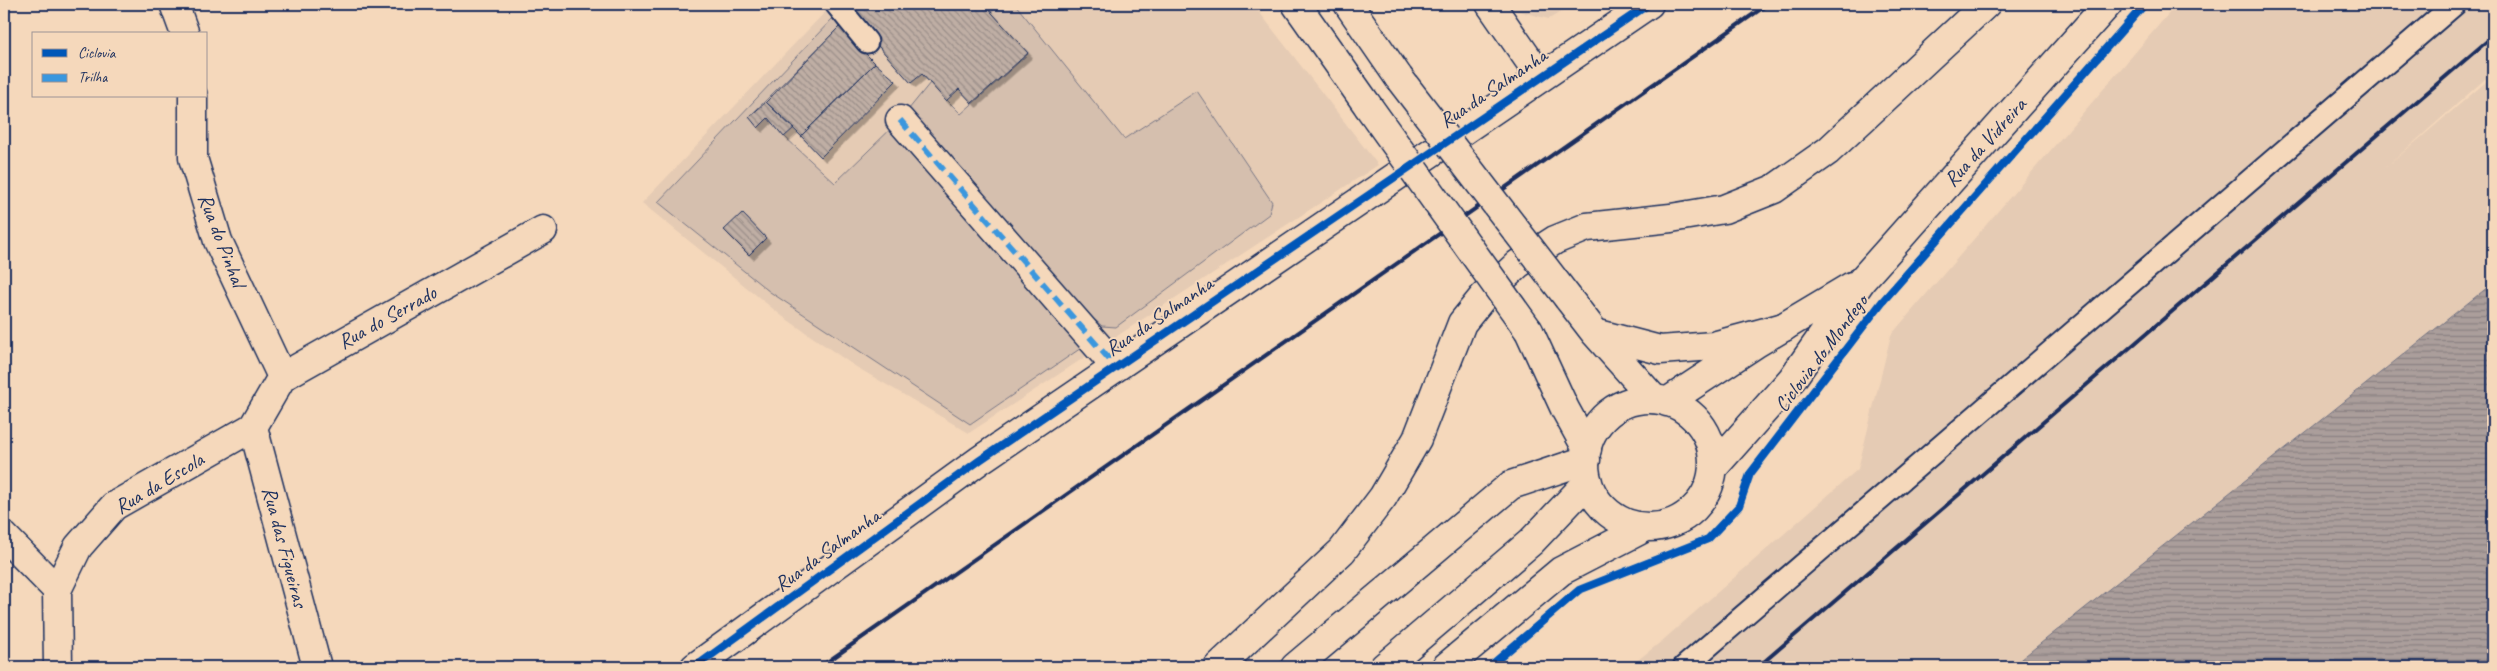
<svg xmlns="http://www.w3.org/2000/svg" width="2497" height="671" viewBox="0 0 2497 671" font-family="Caveat,sans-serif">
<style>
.built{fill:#e5cbb4}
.garden{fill:#d5bfae;stroke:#787786}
.water{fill:url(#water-rules);stroke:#717283}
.building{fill:url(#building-back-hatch);stroke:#1b2f5e;filter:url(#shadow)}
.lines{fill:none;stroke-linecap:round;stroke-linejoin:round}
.lane-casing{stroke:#1b2f5e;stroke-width:25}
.street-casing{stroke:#1b2f5e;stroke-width:31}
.secondary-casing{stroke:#1b2f5e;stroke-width:31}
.highway-casing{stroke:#1b2f5e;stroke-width:31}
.lane{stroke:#f5d8bb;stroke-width:21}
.street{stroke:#f5d8bb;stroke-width:28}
.secondary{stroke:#f5d8bb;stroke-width:28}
.highway{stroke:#f5d8bb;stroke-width:28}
.rail{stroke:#1b2f5e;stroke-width:4}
.highway-bridge-casing{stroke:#1b2f5e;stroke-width:31;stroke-linecap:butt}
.highway-bridge{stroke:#f5d8bb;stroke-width:28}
.quiet{stroke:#3a97de;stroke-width:6;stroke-dasharray:12 6;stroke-linecap:butt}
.cycleway-casing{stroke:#f5d8bb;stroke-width:11}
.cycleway{stroke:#0057b8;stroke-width:8}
.labels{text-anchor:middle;stroke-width:4;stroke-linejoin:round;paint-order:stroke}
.street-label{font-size:21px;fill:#1b2f5e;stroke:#f5d8bb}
</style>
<defs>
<pattern id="water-rules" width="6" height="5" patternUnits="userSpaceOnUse" patternTransform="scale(1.25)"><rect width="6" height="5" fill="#ab9e9b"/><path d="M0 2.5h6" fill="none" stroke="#8a8182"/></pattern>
<pattern id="building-back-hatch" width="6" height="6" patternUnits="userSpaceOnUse" patternTransform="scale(1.25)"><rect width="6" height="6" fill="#bfaea4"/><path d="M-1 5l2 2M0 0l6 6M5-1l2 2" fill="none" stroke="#9a8e89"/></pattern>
<filter id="shadow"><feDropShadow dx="4.5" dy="4.5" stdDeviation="0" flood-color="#0004"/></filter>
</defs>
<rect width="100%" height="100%" fill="#f5d8bb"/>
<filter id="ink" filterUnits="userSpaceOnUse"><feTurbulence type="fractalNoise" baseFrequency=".02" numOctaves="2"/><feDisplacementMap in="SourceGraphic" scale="10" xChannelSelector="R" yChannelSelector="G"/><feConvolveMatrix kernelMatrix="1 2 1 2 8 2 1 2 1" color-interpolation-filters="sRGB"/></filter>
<g filter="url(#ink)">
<!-- built -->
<path class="built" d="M 823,4 L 1253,4 L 1378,165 L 969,433 L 853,365 L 782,316 L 642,203 L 828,9 Z
M 1504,4 L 1574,4 L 1549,19 L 1507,8 Z
M 2177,4 L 2493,4 L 2493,72 L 2384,169 L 2493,76 L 2493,283 L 2011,667 L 1629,667 L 1662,641 L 1858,469 L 1891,335 Z"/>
<!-- garden -->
<path class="garden" d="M 1002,4 L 1015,4 L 1124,139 L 1197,91 L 1272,202 L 1269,214 L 1116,327 L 1102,326 L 1095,320 L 1078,338 L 1084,346 L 970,424 L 770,292 L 658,202 L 833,18 L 839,27 L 749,117 L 759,127 L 768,118 L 785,137 L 835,183 L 900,120 L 930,83 L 961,114 L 1028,54 L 991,12 Z"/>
<!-- water -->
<path class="water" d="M 2493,283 L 2493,667 L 2011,667 Z"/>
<!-- building -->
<path class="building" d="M 853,4 L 984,4 L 1028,53 L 972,103 L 959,89 L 946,101 L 922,74 L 911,83 L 846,10 Z
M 839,27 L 875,63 L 801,136 L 766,102 Z
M 875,63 L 896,81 L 821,157 L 801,136 Z
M 766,102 L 794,128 L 784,137 L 768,118 L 758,128 L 749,117 Z
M 742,213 L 766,238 L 749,255 L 724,230 Z"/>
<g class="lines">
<!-- lane casing -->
<g class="lane-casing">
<path id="lane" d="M 836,4 L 867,42
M 1684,667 L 2455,4"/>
</g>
<!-- street casing -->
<g class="street-casing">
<path id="street" d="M 174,4 L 185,34
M 1490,4 L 1540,76
M 193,96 L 193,158 L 218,241 L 282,377
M 900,120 L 1116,367
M 253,427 L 282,377 L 543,230
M 253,427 L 317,667
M 4,536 L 57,590
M 58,667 L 57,590 L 78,547 L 114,506 L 253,427
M 695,667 L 980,460 L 1649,4
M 1218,667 L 1342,551 L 1383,497 L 1417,439 L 1462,323 L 1483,297 L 1518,264 L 1555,240 L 1587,227 L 1671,218 L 1724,209 L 1774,189 L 1828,151 L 1986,4
M 1295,667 L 1511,485 L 1586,460"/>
</g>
<!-- secondary casing -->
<g class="secondary-casing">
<path id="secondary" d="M1585 463a64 64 0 1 1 128 0a64 64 0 1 1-128 0Z
M 1667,402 L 1755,344 L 1852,286
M 1714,467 L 1792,379 L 1862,280 L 2108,4
M 1384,667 L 1531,542 L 1588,482
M 1446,667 L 1561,571 L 1646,527"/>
</g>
<!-- highway casing -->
<g class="highway-casing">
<path id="highway" d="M 1296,4 L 1368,106
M 1348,4 L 1399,78
M 1568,298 L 1595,333 L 1654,399
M 1529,331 L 1565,409 L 1587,449
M 1595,333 L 1660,350 L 1713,346 L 1784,327"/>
</g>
<!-- lane -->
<use href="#lane" class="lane"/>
<!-- street -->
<use href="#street" class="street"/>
<!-- secondary -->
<use href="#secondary" class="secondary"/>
<!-- highway -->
<use href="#highway" class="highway"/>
<!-- rail -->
<path class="rail" d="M 820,667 L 1768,4
M 1758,667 L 2493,36"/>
<!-- highway-bridge casing -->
<g class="highway-bridge-casing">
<path id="highway-bridge" d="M 1399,78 L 1568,298
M 1368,106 L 1529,331"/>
</g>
<!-- highway-bridge -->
<use href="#highway-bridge" class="highway-bridge"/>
<!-- quiet -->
<path class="quiet" d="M 900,120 L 1116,367"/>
<!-- cycleway casing -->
<g class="cycleway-casing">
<path id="cycleway" d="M 695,667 L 980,460 L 1649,4
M 1489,667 L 1579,590 L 1708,539 L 1739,506 L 1750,474 L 1882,302 L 2145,4"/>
</g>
<!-- cycleway -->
<use href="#cycleway" class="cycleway"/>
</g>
</g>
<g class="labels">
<!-- street labels -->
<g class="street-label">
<text transform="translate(1493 88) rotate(-34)" y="7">Rua da Salmanha</text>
<text transform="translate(1985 142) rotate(-48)" y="7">Rua da Vidreira</text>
<text transform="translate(222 240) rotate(69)" y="7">Rua do Pinhal</text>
<text transform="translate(1159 316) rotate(-34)" y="7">Rua da Salmanha</text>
<text transform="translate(387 317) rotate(-29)" y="7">Rua do Serrado</text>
<text transform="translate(1821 353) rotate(-53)" y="7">Ciclovia do Mondego</text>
<text transform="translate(159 483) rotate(-31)" y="7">Rua da Escola</text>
<text transform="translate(285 547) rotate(75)" y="7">Rua das Figueiras</text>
<text transform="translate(827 550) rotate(-36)" y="7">Rua da Salmanha</text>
</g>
</g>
<!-- margin -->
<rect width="2497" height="671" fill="none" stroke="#f5d8bb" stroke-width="20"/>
<rect x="10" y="10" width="2477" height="651" fill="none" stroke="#1b2f5e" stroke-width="2" filter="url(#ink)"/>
<!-- legend -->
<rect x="32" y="32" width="175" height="65" fill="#f5d8bb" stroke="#9e9496"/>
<rect x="42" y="49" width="25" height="8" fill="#0057b8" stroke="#9e9496"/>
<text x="78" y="58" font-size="15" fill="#1b2f5e">Ciclovia</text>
<rect x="42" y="74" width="25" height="8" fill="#3a97de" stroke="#9e9496"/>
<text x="78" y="82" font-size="15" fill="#1b2f5e">Trilha</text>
</svg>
